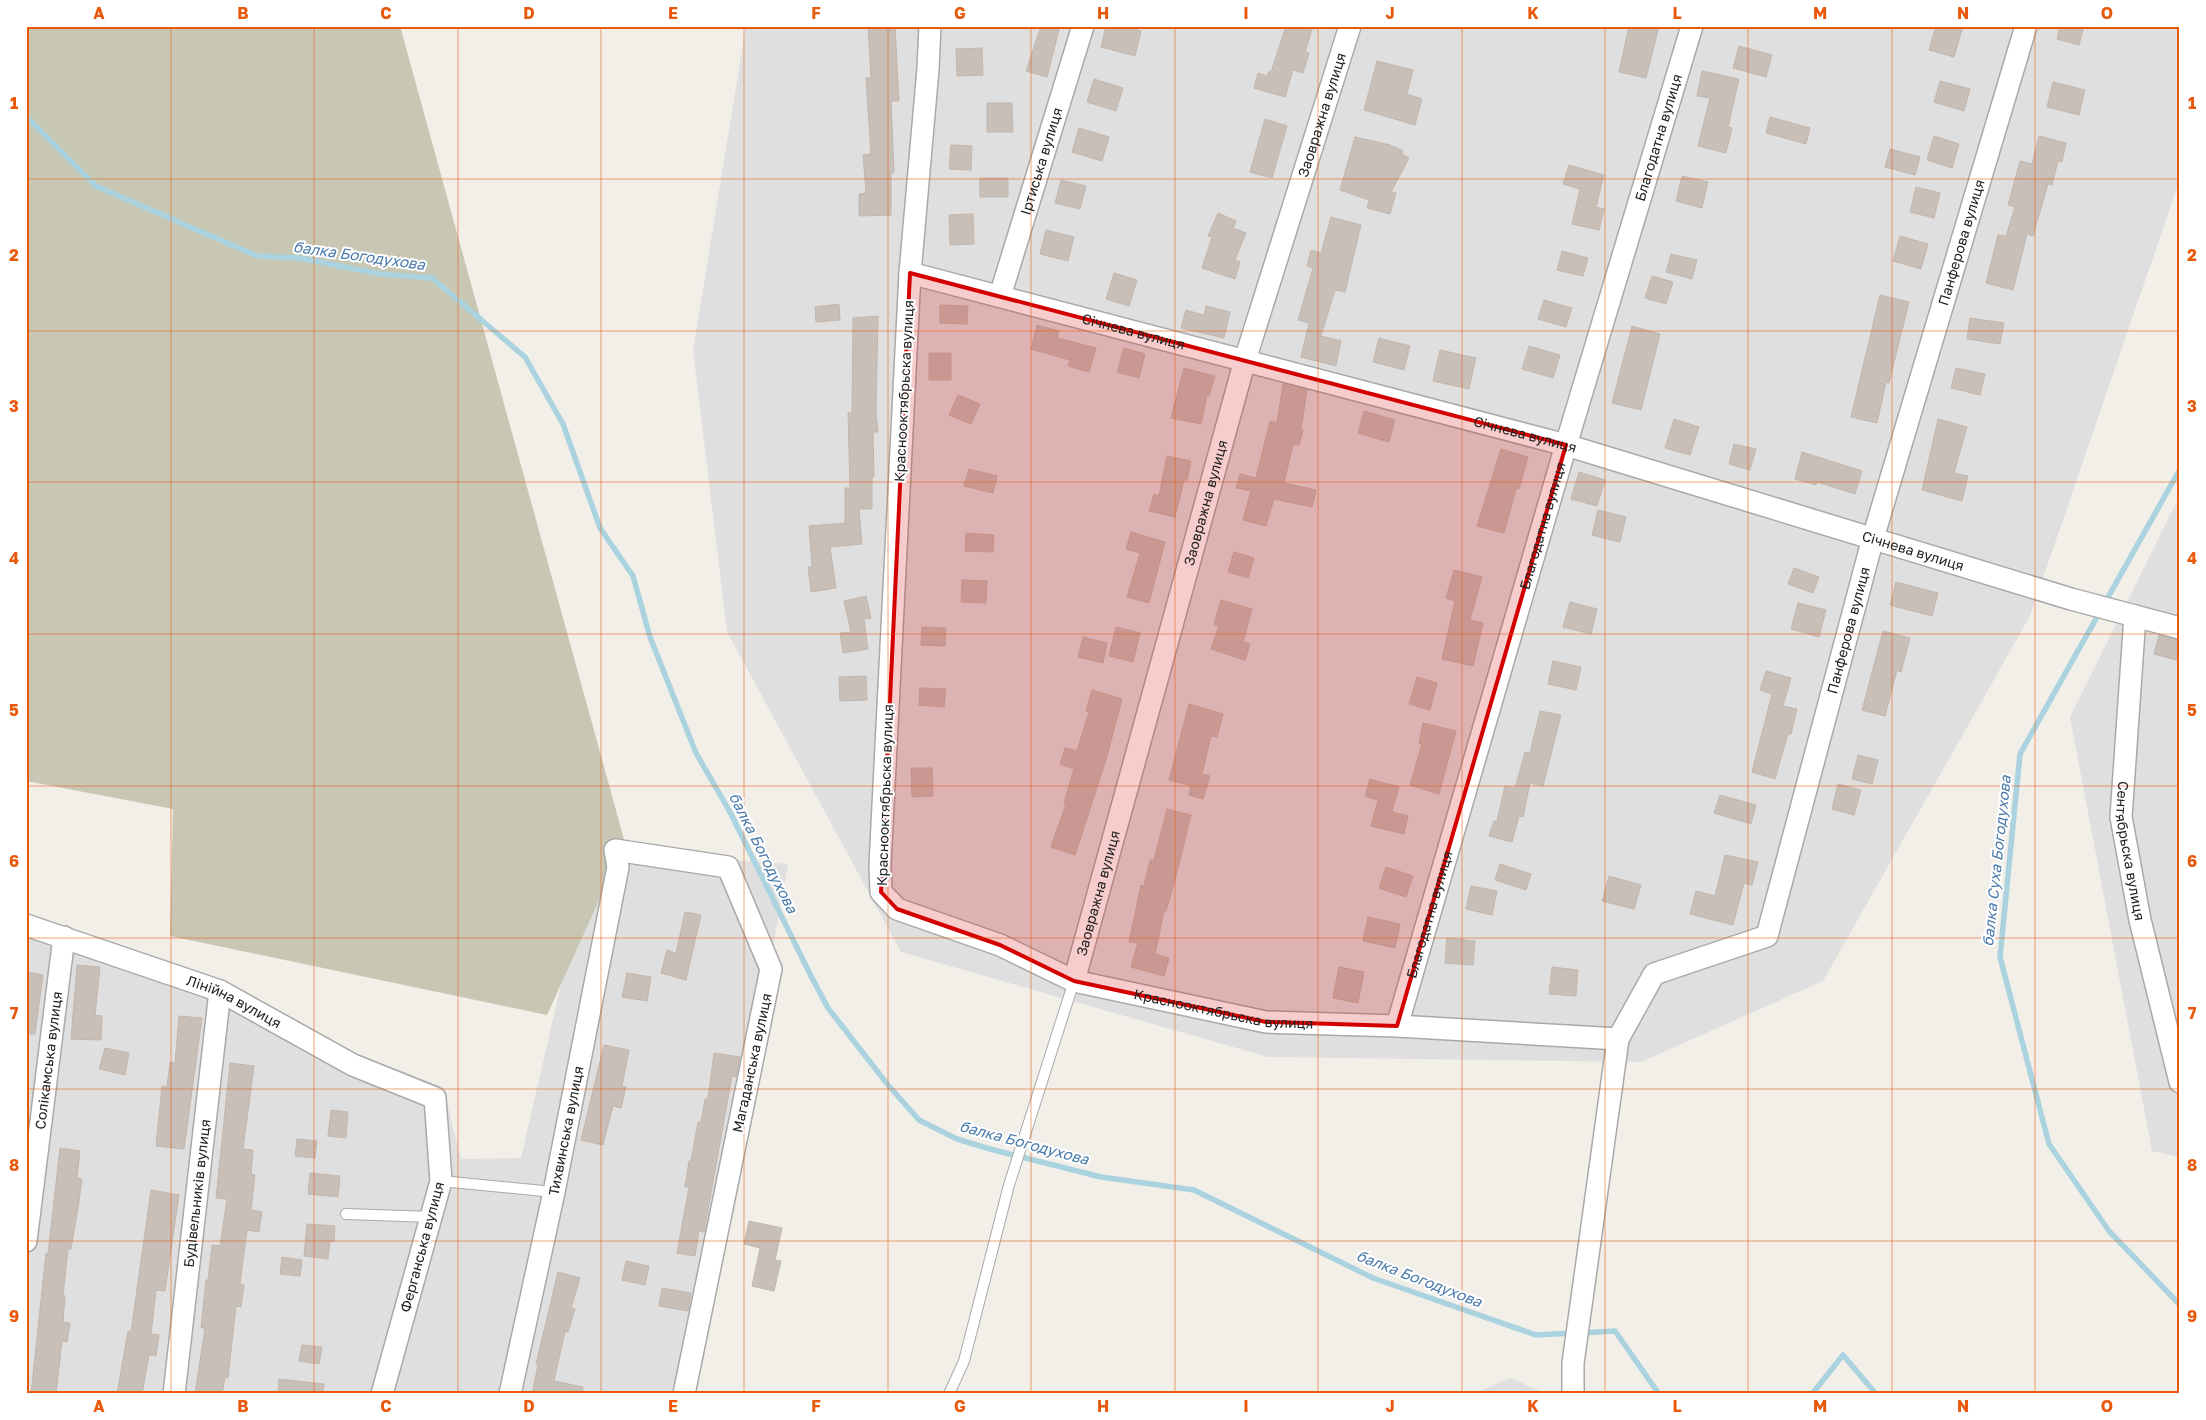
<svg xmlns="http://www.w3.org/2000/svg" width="2206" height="1420" viewBox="0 0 2206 1420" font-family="'Golos Text',sans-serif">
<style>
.residential{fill:#e0dfdf}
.construction{fill:#c7c7b4}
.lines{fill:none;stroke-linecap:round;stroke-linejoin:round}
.stream{stroke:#aad3df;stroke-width:5.5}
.building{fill:#c7bfb8;stroke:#c4b6ab}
.service-casing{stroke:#a9a9a9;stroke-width:12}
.minor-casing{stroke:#a9a9a9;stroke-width:24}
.service{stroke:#fff;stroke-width:10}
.minor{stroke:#fff;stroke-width:21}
.marked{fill:#d40000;fill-opacity:0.2;stroke:#d40000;stroke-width:4;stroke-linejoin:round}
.grid{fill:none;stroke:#e8590c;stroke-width:1;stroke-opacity:0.55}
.labels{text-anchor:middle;stroke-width:4;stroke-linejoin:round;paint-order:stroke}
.street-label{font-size:14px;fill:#222;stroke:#fff}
.water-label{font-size:15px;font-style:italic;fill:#4a7aab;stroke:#fff}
.neatline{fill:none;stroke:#e8590c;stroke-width:2}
.grid-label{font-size:16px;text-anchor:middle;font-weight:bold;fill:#e8590c}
</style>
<rect width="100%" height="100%" fill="#f2efe9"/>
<!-- residential -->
<path class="residential" d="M 746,26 L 2180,26 L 2180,179 L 2030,616 L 1823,981 L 1641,1062 L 1268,1057 L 901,952 L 727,632 L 693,350 Z
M 2180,495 L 2180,1157 L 2152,1151 L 2070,717 Z
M 592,850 L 788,864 L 693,1394 L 26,1394 L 26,926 L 443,1087 L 461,1159 L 521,1158 Z
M 1510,1378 L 1548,1394 L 1473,1394 Z"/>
<!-- construction -->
<path class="construction" d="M 26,26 L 400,26 L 625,843 L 547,1015 L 170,936 L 173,809 L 26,781 Z"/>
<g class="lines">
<!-- stream -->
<path class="stream" d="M 26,116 L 96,186 L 257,256 L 299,258 L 381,274 L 432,278 L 525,357 L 563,424 L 600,528 L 633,576 L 650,637 L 696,753 L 730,812 L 810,974 L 828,1008 L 888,1085 L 919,1120 L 957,1139 L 990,1149 L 1101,1177 L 1194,1190 L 1373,1278 L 1536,1335 L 1573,1333
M 2180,469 L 2020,754 L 2000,957 L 2049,1144 L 2109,1231 L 2180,1305
M 1582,1333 L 1615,1331 L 1659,1394
M 1812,1394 L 1843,1355 L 1876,1394"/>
</g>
<!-- building -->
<path class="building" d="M 868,26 L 895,26 L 899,101 L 891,101 L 894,172 L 891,173 L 891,215 L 859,216 L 859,194 L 866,193 L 863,155 L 871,154 L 866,78 L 871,78 Z
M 1041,26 L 1060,26 L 1047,77 L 1026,71 Z
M 1106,26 L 1124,26 L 1141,31 L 1135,56 L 1101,47 Z
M 1286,26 L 1313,26 L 1305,52 L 1309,53 L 1303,73 L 1293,70 L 1285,97 L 1254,88 L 1258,73 L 1267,76 L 1269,71 L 1271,72 Z
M 1629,26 L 1659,26 L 1646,78 L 1619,72 Z
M 1936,26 L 1963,26 L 1954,57 L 1929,50 Z
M 2060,26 L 2084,26 L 2079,45 L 2057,39 Z
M 1739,46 L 1772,55 L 1766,77 L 1733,68 Z
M 982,48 L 983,75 L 957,76 L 956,49 Z
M 1377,61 L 1413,70 L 1407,94 L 1422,99 L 1415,125 L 1364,110 Z
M 1702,71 L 1739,79 L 1728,127 L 1732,128 L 1726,153 L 1698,146 L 1710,98 L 1697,96 Z
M 1094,79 L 1123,88 L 1116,111 L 1087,102 Z
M 1940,81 L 1970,89 L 1964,111 L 1934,102 Z
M 2053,82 L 2085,90 L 2079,115 L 2047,107 Z
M 987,103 L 1012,103 L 1013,132 L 987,132 Z
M 1770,117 L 1810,128 L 1806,144 L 1766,133 Z
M 1265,119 L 1287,126 L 1272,178 L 1250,172 Z
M 1079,128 L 1109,137 L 1102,161 L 1072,152 Z
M 1934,136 L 1959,144 L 1952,168 L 1927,160 Z
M 2039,136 L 2066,143 L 2062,162 L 2058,161 L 2052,185 L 2048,184 L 2033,236 L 2027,234 L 2013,290 L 1986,283 L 1998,235 L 2006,236 L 2015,207 L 2008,205 L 2020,161 L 2032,164 Z
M 1355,137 L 1390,145 L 1403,151 L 1402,154 L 1409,158 L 1391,192 L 1396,193 L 1390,214 L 1367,208 L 1369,200 L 1340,190 Z
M 951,145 L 972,146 L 971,170 L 949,169 Z
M 1890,149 L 1920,157 L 1915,175 L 1885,167 Z
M 1569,165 L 1604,175 L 1596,207 L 1604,209 L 1599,230 L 1572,224 L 1580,189 L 1563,184 Z
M 1682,176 L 1708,182 L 1702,208 L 1676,201 Z
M 980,178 L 1008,178 L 1008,197 L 980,197 Z
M 1061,180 L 1086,186 L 1080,209 L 1055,203 Z
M 1916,187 L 1940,193 L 1934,218 L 1910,212 Z
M 1218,213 L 1236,221 L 1233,228 L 1246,233 L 1235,260 L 1240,262 L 1235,279 L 1202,268 L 1212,237 L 1208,236 Z
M 973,214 L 974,244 L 950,245 L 949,215 Z
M 1331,217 L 1361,225 L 1345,292 L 1335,290 L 1321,336 L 1341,341 L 1336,366 L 1301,357 L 1309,323 L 1298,320 L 1313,268 L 1307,266 L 1311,250 L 1321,253 Z
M 1046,230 L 1074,237 L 1068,261 L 1040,254 Z
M 1900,236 L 1928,244 L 1921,269 L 1893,261 Z
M 1562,251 L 1588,258 L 1583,276 L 1557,270 Z
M 1671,254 L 1697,260 L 1692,279 L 1666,272 Z
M 1114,273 L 1137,280 L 1129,306 L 1106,299 Z
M 1652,276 L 1673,282 L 1666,304 L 1645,298 Z
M 1880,295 L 1909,302 L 1889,383 L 1886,382 L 1877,423 L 1851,417 Z
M 1544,300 L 1572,308 L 1566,327 L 1538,319 Z
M 839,304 L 840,320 L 816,322 L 815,307 Z
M 940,305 L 968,306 L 967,324 L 940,323 Z
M 1206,306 L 1230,312 L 1224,338 L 1181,328 L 1186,310 L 1204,315 Z
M 878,316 L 876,412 L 878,432 L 873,432 L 874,477 L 872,477 L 872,509 L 859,509 L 862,544 L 830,547 L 836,588 L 811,592 L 808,567 L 812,566 L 809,526 L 845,523 L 845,488 L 850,488 L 848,413 L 852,413 L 853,318 Z
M 1970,318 L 2004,323 L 2000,344 L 1967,339 Z
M 1037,325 L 1059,331 L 1057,338 L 1096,348 L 1089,372 L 1068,366 L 1070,360 L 1031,349 Z
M 1632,326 L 1660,334 L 1641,410 L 1612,403 Z
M 1379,338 L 1410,346 L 1404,370 L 1373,362 Z
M 1529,346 L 1560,355 L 1553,378 L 1522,369 Z
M 1124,348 L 1145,354 L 1139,378 L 1117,372 Z
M 1440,350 L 1476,358 L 1469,389 L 1433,381 Z
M 929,353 L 951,353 L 951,380 L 929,380 Z
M 1184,368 L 1215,376 L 1209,396 L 1207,395 L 1201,424 L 1171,418 Z
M 1956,368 L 1985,374 L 1980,395 L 1951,388 Z
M 1283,384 L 1307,390 L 1301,429 L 1303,430 L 1299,445 L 1293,444 L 1284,483 L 1316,490 L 1312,507 L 1274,499 L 1266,526 L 1243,520 L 1251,491 L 1236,488 L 1240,474 L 1256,478 L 1270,421 L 1277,423 Z
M 958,395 L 980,404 L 971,424 L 949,415 Z
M 1364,411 L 1395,420 L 1389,442 L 1358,433 Z
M 1674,419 L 1699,427 L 1690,455 L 1665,448 Z
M 1938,419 L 1967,427 L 1954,473 L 1968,476 L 1962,501 L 1922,490 Z
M 1734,444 L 1756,449 L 1750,470 L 1729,464 Z
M 1501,449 L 1528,457 L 1519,489 L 1516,489 L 1504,533 L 1477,526 Z
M 1802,452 L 1862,471 L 1855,494 L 1817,482 L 1816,485 L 1795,479 Z
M 1167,456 L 1191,461 L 1187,480 L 1184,480 L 1175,517 L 1149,511 L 1154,494 L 1159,496 Z
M 969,469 L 997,476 L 993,493 L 964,486 Z
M 1579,472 L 1605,480 L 1597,506 L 1571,499 Z
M 1598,510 L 1626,517 L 1620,542 L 1592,535 Z
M 1131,532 L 1165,542 L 1149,603 L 1127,597 L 1140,553 L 1126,549 Z
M 966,533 L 994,535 L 993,552 L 965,551 Z
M 1234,552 L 1254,558 L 1248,578 L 1228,572 Z
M 1794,568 L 1819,577 L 1813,593 L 1788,584 Z
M 1454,570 L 1482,577 L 1470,620 L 1483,623 L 1473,666 L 1442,659 L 1455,601 L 1446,598 Z
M 962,580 L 987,581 L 986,603 L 961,602 Z
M 1896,582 L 1938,593 L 1932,616 L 1890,605 Z
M 866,596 L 871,618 L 864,619 L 868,649 L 843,653 L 840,633 L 851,632 L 844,601 Z
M 1221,600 L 1252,609 L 1243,642 L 1250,644 L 1245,660 L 1211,649 L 1219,626 L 1214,624 Z
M 1570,602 L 1597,609 L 1591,634 L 1563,627 Z
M 1798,603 L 1826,610 L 1819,637 L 1791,629 Z
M 922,627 L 946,628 L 945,646 L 921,645 Z
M 1116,627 L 1140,633 L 1133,662 L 1109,656 Z
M 1883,631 L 1910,638 L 1901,672 L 1897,670 L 1885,716 L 1862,710 Z
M 2159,635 L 2180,640 L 2180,661 L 2154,654 Z
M 1083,637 L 1107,643 L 1103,663 L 1078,657 Z
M 1553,661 L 1581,667 L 1576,690 L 1548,684 Z
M 1766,671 L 1791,678 L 1783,706 L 1797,709 L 1791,734 L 1788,734 L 1775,779 L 1752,772 L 1772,694 L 1760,690 Z
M 866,676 L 867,700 L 840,701 L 839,677 Z
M 1417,677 L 1437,683 L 1430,710 L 1409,704 Z
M 920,688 L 946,689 L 944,707 L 919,705 Z
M 1092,690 L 1122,699 L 1106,760 L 1075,855 L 1051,847 L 1066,804 L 1064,803 L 1074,769 L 1060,764 L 1065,748 L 1077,751 L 1089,712 L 1086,711 Z
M 1189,704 L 1223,714 L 1217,737 L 1211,736 L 1202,774 L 1210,776 L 1203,799 L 1189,795 L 1191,786 L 1169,780 Z
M 1540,711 L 1561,715 L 1543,786 L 1530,783 L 1523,817 L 1519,816 L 1512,842 L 1489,836 L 1494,821 L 1497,821 L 1505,786 L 1515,788 L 1525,752 L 1530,753 Z
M 1423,723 L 1456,731 L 1439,794 L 1410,785 L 1422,744 L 1419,743 Z
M 1858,755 L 1878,760 L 1872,784 L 1852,779 Z
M 911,768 L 932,768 L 933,796 L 912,797 Z
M 1370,779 L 1399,787 L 1392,812 L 1408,816 L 1404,834 L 1371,826 L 1378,800 L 1365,796 Z
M 1838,784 L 1861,790 L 1854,815 L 1832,809 Z
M 1720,795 L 1756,805 L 1751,824 L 1714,813 Z
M 1167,809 L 1191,815 L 1174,884 L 1166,911 L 1164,911 L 1155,954 L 1169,958 L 1164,976 L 1131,967 L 1138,943 L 1129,942 L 1141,885 L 1144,886 L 1150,860 L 1154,860 Z
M 1725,855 L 1758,862 L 1752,885 L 1744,883 L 1733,925 L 1690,914 L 1696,891 L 1715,896 Z
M 1500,864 L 1531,874 L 1526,890 L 1495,880 Z
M 1386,867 L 1413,876 L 1406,897 L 1379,888 Z
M 1609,876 L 1641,885 L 1634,909 L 1602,901 Z
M 1471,886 L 1497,891 L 1492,915 L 1466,909 Z
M 685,912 L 701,915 L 686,980 L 661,973 L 667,950 L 676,953 Z
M 1368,917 L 1400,924 L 1395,948 L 1363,941 Z
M 1447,938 L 1475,941 L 1473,965 L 1445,963 Z
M 77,965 L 100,967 L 95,1015 L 102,1016 L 101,1040 L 71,1039 Z
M 1339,967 L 1364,972 L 1358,1003 L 1333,998 Z
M 1552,967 L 1578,970 L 1576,996 L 1549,994 Z
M 26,972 L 43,975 L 35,1034 L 26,1034 Z
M 627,973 L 651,977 L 647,1001 L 622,997 Z
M 179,1016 L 202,1018 L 184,1149 L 156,1146 L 162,1086 L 167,1087 L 170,1062 L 175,1063 Z
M 604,1045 L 629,1050 L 622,1086 L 626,1087 L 621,1108 L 613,1106 L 603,1145 L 581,1140 Z
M 105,1048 L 129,1053 L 125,1075 L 99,1069 Z
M 714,1053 L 740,1057 L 736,1077 L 732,1076 L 704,1232 L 699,1231 L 695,1256 L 677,1253 L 689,1187 L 685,1187 L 689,1161 L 691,1161 L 698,1122 L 701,1122 L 705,1099 L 708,1099 Z
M 230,1063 L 254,1066 L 243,1149 L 253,1150 L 251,1174 L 255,1175 L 251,1210 L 262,1212 L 259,1232 L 247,1230 L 240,1284 L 244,1285 L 241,1307 L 236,1306 L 228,1378 L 225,1377 L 222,1394 L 195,1394 L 205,1328 L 201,1328 L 206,1280 L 208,1280 L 212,1245 L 220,1246 L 227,1199 L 216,1198 Z
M 331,1110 L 348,1112 L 346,1138 L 328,1136 Z
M 297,1139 L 317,1141 L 315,1158 L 295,1156 Z
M 60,1148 L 80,1151 L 77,1178 L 82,1179 L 78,1208 L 71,1249 L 68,1249 L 63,1295 L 65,1296 L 63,1322 L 70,1323 L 67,1342 L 62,1341 L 56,1394 L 31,1394 L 46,1253 L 48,1254 Z
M 310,1173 L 340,1176 L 338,1197 L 308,1194 Z
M 151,1190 L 179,1195 L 165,1291 L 156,1290 L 151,1334 L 159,1335 L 156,1356 L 149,1355 L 142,1394 L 117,1394 L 128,1331 L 131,1332 Z
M 749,1221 L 782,1228 L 775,1260 L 781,1261 L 774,1291 L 752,1286 L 760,1248 L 744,1244 Z
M 307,1224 L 335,1226 L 334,1242 L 330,1241 L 328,1259 L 304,1256 Z
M 282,1257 L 302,1260 L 300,1276 L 280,1274 Z
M 626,1261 L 649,1266 L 645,1285 L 622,1280 Z
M 558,1272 L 580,1278 L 571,1308 L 575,1309 L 568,1332 L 565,1331 L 554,1381 L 583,1387 L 583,1394 L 532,1394 L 538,1365 L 536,1364 Z
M 662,1288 L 691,1293 L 688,1311 L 659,1306 Z
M 302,1345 L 322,1347 L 319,1364 L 299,1361 Z
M 279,1379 L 324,1384 L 323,1394 L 278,1394 Z"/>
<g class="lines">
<!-- service casing -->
<g class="service-casing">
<path id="service" d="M 441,1181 L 554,1192
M 346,1214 L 432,1217
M 949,1394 L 964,1361 L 1009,1185 L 1074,981"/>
</g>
<!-- minor casing -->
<g class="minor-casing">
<g id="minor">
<path id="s1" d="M 930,26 L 928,69 L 910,273 L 880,865 L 881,892 L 897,909 L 1000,945 L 1074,981 L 1266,1022 L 1397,1026 L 1618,1039"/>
<path id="s2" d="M 910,273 L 1566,445 L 2071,599 L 2180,628"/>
<path id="s3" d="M 1000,296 L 1083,26"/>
<path id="s4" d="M 2135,616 L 2121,817 L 2140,920 L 2180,1082"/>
<path id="s5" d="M 26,925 L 220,991 L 353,1065 L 435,1098 L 441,1181 L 382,1394"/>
<path id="s6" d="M 1074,981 L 1245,360 L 1350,26"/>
<path id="s7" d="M 1397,1026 L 1566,445 L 1692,26"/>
<path id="s8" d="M 26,1241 L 64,937"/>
<path id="s9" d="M 174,1394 L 220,991"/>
<path id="s10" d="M 510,1394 L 554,1192 L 618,867 L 615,850 L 728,867 L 771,969 L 684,1394"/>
<path id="s11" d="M 1573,1394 L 1573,1363 L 1618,1039 L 1654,974 L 1767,936 L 1873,538 L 2026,26"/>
</g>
</g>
<!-- service -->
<use href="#service" class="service"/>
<!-- minor -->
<use href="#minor" class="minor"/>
</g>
<!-- marked area -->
<path class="marked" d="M 910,273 L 1566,445 L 1397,1026 L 1266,1022 L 1074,981 L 1000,945 L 897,909 L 881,892 Z"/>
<!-- grid -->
<path class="grid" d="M 171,26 L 171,1394M 314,26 L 314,1394M 458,26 L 458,1394M 601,26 L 601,1394M 744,26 L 744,1394M 888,26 L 888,1394M 1031,26 L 1031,1394M 1175,26 L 1175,1394M 1318,26 L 1318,1394M 1462,26 L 1462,1394M 1605,26 L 1605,1394M 1748,26 L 1748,1394M 1892,26 L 1892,1394M 2035,26 L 2035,1394M 26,179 L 2180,179M 26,331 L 2180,331M 26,482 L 2180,482M 26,634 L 2180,634M 26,786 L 2180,786M 26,938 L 2180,938M 26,1089 L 2180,1089M 26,1241 L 2180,1241"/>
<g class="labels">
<!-- street labels -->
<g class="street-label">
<text dy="5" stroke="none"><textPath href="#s6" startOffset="901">Заовражна вулиця</textPath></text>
<text dy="5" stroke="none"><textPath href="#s7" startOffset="926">Благодатна вулиця</textPath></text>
<text dy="5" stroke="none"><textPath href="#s3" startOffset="141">Іртиська вулиця</textPath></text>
<text dy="5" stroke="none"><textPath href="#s11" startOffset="1272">Панферова вулиця</textPath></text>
<text dy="5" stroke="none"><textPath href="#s2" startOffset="231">Січнева вулиця</textPath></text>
<text transform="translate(904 391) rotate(-87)" y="5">Краснооктябрьска вулиця</text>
<text dy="5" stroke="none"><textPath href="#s2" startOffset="636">Січнева вулиця</textPath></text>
<text dy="5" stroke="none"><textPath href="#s6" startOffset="496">Заовражна вулиця</textPath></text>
<text dy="5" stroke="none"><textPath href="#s7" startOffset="521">Благодатна вулиця</textPath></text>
<text dy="5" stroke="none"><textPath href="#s2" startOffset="1041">Січнева вулиця</textPath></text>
<text dy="5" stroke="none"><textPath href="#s11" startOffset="868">Панферова вулиця</textPath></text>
<text transform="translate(885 795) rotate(-88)" y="5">Краснооктябрьска вулиця</text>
<text dy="5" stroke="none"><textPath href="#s4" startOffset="236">Сентябрьска вулиця</textPath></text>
<text dy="5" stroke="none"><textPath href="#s6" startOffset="91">Заовражна вулиця</textPath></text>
<text dy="5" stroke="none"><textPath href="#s7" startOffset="116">Благодатна вулиця</textPath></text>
<text dy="5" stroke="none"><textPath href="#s5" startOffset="222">Лінійна вулиця</textPath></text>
<text dy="5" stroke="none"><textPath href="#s1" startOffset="1235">Краснооктябрьска вулиця</textPath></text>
<text dy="5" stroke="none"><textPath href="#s8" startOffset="182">Солікамська вулиця</textPath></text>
<text transform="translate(752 1063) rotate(-78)" y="5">Магаданська вулиця</text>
<text dy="5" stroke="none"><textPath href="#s10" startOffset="269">Тихвинська вулиця</textPath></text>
<text dy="5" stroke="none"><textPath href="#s9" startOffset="202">Будівельників вулиця</textPath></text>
<text transform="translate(422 1247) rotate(-75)" y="5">Ферганська вулиця</text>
</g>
<!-- water labels -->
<g class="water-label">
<text transform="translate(359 256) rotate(8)" y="5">балка Богодухова</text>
<text transform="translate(763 853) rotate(63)" y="5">балка Богодухова</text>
<text transform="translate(1997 861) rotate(-84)" y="5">балка Суха Богодухова</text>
<text transform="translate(1024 1143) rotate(15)" y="5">балка Богодухова</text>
<text transform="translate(1419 1279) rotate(21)" y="5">балка Богодухова</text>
</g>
</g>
<!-- border -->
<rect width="2206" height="1420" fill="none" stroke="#ffffff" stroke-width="55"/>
<rect x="28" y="28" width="2150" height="1364" class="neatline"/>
<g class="grid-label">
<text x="99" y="19">A</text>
<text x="243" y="19">B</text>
<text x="386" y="19">C</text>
<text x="529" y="19">D</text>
<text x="673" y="19">E</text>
<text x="816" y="19">F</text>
<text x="960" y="19">G</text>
<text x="1103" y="19">H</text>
<text x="1246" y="19">I</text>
<text x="1390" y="19">J</text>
<text x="1533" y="19">K</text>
<text x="1677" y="19">L</text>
<text x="1820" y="19">M</text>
<text x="1963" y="19">N</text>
<text x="2107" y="19">O</text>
<text x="14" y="109">1</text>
<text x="2192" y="109">1</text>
<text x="14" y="261">2</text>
<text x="2192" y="261">2</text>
<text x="14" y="412">3</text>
<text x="2192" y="412">3</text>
<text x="14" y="564">4</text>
<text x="2192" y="564">4</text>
<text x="14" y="716">5</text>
<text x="2192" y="716">5</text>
<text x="14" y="867">6</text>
<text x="2192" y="867">6</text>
<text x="14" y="1019">7</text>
<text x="2192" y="1019">7</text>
<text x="14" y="1171">8</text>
<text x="2192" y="1171">8</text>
<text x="14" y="1322">9</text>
<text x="2192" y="1322">9</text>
<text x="99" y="1412">A</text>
<text x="243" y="1412">B</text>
<text x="386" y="1412">C</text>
<text x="529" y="1412">D</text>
<text x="673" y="1412">E</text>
<text x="816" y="1412">F</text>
<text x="960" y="1412">G</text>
<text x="1103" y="1412">H</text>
<text x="1246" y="1412">I</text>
<text x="1390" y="1412">J</text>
<text x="1533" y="1412">K</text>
<text x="1677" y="1412">L</text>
<text x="1820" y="1412">M</text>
<text x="1963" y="1412">N</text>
<text x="2107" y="1412">O</text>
</g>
</svg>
